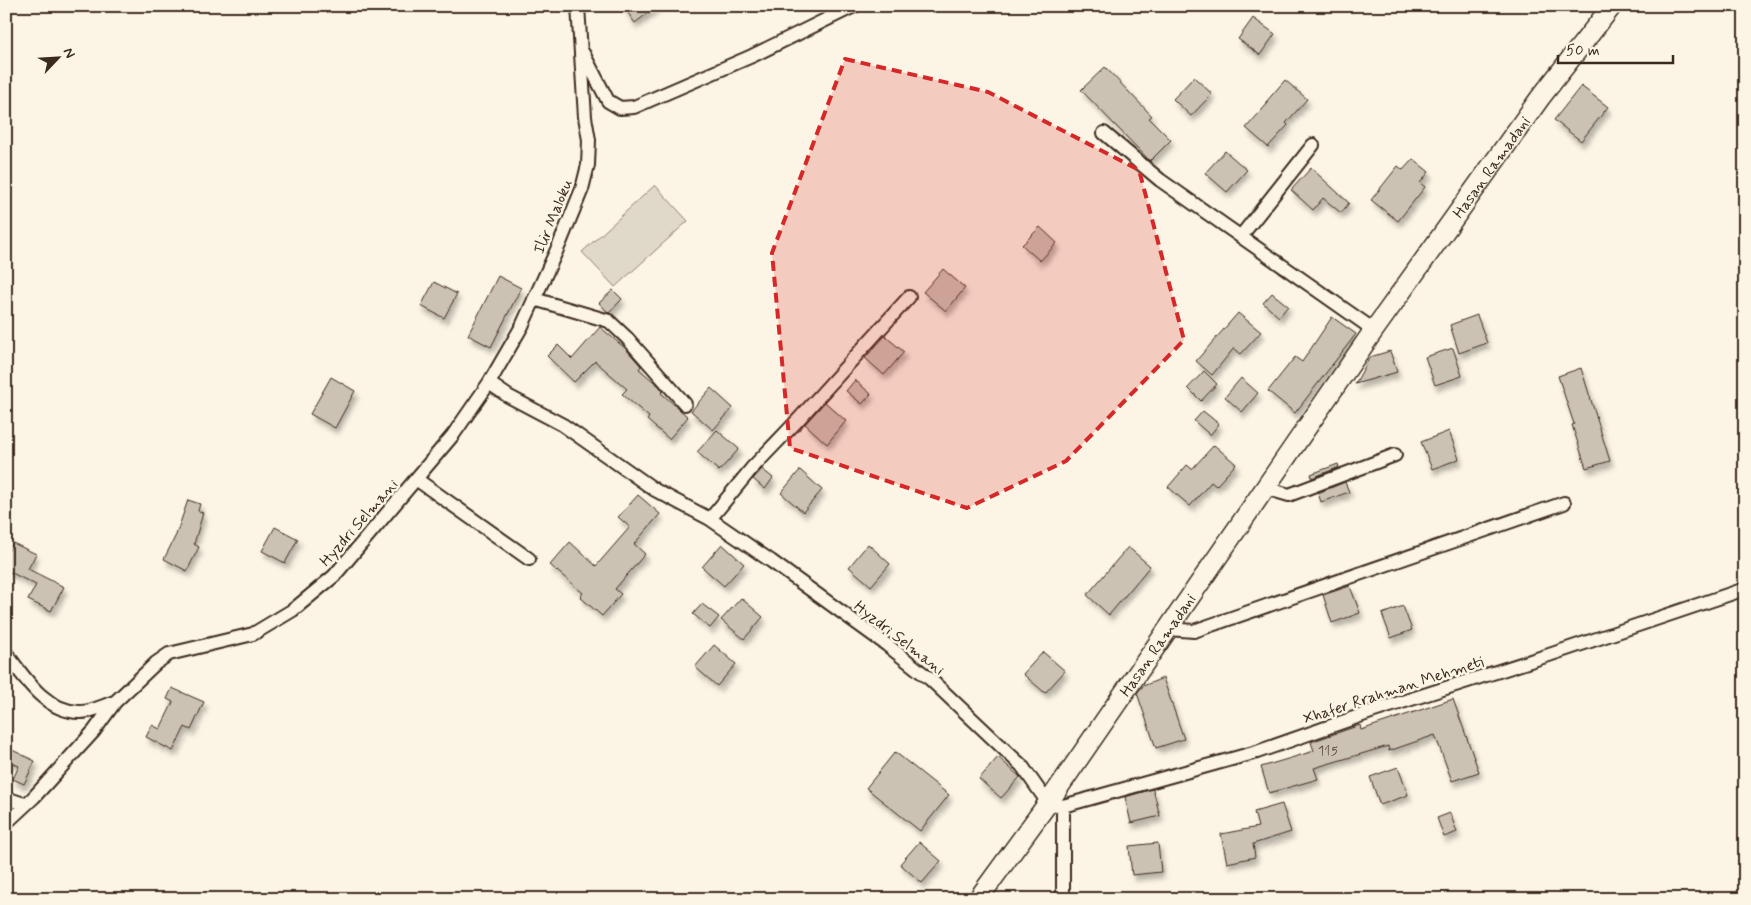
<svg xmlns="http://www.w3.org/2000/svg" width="1751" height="905" viewBox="0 0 1751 905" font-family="Mynerve,sans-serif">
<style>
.green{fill:#e0d8c8;stroke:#8e8173}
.building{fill:#ccc2b3;stroke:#3b2a1e;filter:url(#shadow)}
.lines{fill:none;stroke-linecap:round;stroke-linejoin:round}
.minor-casing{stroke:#3b2a1e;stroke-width:16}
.secondary-casing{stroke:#3b2a1e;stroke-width:22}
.minor{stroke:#fcf5e5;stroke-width:12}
.secondary{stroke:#fcf5e5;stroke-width:19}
.marked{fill:#d62828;fill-opacity:0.2;stroke:#d62828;stroke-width:4;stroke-dasharray:10 6;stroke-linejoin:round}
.labels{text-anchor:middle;stroke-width:5;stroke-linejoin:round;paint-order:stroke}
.number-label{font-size:14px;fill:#5f5043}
.street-label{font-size:16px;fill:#3b2a1e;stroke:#fcf5e5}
</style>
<defs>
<filter id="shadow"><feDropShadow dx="3" dy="5.5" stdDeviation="2.5" flood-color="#0004"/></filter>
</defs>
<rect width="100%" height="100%" fill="#fcf5e5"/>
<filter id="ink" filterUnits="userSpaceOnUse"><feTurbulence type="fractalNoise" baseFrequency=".02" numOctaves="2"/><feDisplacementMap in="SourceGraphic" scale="10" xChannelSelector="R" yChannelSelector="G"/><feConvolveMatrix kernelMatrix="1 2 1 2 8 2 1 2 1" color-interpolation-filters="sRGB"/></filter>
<g filter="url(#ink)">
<!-- green -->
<path class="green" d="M 655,185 L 688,221 L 615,287 L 582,252 Z"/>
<!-- building -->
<path class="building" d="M 623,6 L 657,6 L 635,23 Z
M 1253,18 L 1275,34 L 1260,55 L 1238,39 Z
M 1105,67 L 1152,116 L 1149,118 L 1171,140 L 1150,161 L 1081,90 Z
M 1194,77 L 1212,94 L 1191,116 L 1173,99 Z
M 1285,80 L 1307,99 L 1286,123 L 1288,125 L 1268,147 L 1246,128 L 1268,103 L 1266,102 Z
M 1581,86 L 1608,107 L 1581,141 L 1554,120 Z
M 1225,151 L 1247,170 L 1227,192 L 1205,173 Z
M 1413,159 L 1429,172 L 1420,183 L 1425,187 L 1398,221 L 1371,200 L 1398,166 L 1403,170 Z
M 1311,168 L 1349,203 L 1341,213 L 1323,198 L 1313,210 L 1291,190 Z
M 1040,227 L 1057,243 L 1040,261 L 1022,245 Z
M 943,269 L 965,288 L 946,311 L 923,292 Z
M 498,276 L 521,288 L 491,347 L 468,335 Z
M 434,282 L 457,294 L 444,318 L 421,306 Z
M 613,290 L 622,299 L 609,313 L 599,303 Z
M 1272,293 L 1288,306 L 1279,317 L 1263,303 Z
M 1238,313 L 1261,332 L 1241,354 L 1234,348 L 1212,375 L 1196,361 Z
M 1477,315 L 1487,343 L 1459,353 L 1450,325 Z
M 1332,317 L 1356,334 L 1295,413 L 1268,391 L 1295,357 L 1302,362 Z
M 600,327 L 626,349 L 641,366 L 639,369 L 659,386 L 663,391 L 661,393 L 688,417 L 669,439 L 647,420 L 649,417 L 622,394 L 627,389 L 595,361 L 574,382 L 547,356 L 558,345 L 572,359 Z
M 885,336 L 904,352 L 884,375 L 865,358 Z
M 1453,348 L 1462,376 L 1435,385 L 1425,357 Z
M 1390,351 L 1397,372 L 1355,384 L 1370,357 Z
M 1581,368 L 1610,461 L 1586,468 L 1572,425 L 1574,424 L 1558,376 Z
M 1204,371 L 1217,384 L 1201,401 L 1188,388 Z
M 331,377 L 355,391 L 335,428 L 310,414 Z
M 1241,378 L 1258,393 L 1242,412 L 1225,397 Z
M 855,380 L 871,394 L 862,404 L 846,391 Z
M 711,388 L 733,408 L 713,430 L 691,411 Z
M 825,402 L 846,421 L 827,444 L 805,424 Z
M 1203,411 L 1219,424 L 1210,435 L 1194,421 Z
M 717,430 L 739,449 L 719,471 L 697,452 Z
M 1449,431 L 1459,459 L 1432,469 L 1421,442 Z
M 1214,445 L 1236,464 L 1216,486 L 1211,482 L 1190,506 L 1168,487 L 1187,465 L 1192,469 Z
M 1338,464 L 1339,467 L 1312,478 L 1311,474 Z
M 762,469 L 773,478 L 765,489 L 753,479 Z
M 800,470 L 822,490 L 803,512 L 781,493 Z
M 1345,482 L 1349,492 L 1321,502 L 1318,493 Z
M 638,495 L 660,514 L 634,544 L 645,554 L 615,589 L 621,594 L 602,616 L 580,597 L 583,593 L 550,565 L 570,542 L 596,566 L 630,527 L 618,517 Z
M 188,500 L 200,504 L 198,511 L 203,513 L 194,544 L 199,547 L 187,571 L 164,559 L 176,535 Z
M 275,527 L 298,539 L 285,563 L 262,551 Z
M 13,543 L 36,554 L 28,569 L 64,587 L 51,611 L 28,600 L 36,585 L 6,570 L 6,555 Z
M 722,544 L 744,564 L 724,586 L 702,567 Z
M 868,544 L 890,564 L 871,586 L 849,567 Z
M 1128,547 L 1150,566 L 1109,615 L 1087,595 Z
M 1350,586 L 1360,613 L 1332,623 L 1323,595 Z
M 741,598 L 763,617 L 744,639 L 721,620 Z
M 702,604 L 719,617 L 710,628 L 693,614 Z
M 1403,606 L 1412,630 L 1391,638 L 1382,614 Z
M 714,645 L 736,664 L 717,686 L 695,667 Z
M 1043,652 L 1065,671 L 1045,693 L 1023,674 Z
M 1163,678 L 1184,739 L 1156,748 L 1137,693 L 1143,686 Z
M 172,688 L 204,702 L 191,730 L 185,727 L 173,751 L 146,737 L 152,725 L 160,729 L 173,702 L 167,699 Z
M 1453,699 L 1479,772 L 1452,781 L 1435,735 L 1389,751 L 1388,746 L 1314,768 L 1318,779 L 1269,793 L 1261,767 L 1314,751 L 1311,742 L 1360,725 L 1361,730 Z
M 10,749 L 35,761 L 24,784 L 13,779 L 19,766 L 6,760 Z
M 895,752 L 949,795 L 920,831 L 866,788 Z
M 998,757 L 1020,777 L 1001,798 L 979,779 Z
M 1398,767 L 1408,795 L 1380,805 L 1370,777 Z
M 1153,789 L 1160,816 L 1131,823 L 1125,797 Z
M 1282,804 L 1291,832 L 1253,844 L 1255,857 L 1227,863 L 1221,834 L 1258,827 L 1254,812 Z
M 1450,813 L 1457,832 L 1444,837 L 1437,818 Z
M 919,842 L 941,861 L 922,883 L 900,864 Z
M 1158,843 L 1161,872 L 1132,875 L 1129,846 Z"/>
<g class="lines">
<!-- minor casing -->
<g class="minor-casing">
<path id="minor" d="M 583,53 L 608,101 L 620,108 L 634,107 L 752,56 L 854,6
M 1104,133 L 1160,180 L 1374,330
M 1241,236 L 1313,145
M 534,299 L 609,321 L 627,338 L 685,404
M 489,383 L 508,396 L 563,425 L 655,490 L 710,519 L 771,561 L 887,645 L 930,679 L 1022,766 L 1048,803 L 1063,806 L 1257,752 L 1371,712 L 1549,655 L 1745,589
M 416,479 L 529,559
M 1265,488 L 1289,495 L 1395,455
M 710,519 L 752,468 L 797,421 L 909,297
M 1168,629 L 1194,631 L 1564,503
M 6,653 C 24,677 46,713 81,712 C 91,712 105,705 115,702
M 6,798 L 24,804
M 6,823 L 34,797 L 94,731 L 115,702 L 156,663 L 169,654 L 253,634 L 293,610 L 334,576 L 453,435 L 489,383 L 522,326 L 560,243 L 582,189 L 588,165 L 589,140 L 585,117 L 578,6
M 1063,899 L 1063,806"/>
</g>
<!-- secondary casing -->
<g class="secondary-casing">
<g id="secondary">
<path id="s1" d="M 978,899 L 1048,803 L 1374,330 L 1540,98 L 1612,6"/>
</g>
</g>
<!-- minor -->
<use href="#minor" class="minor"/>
<!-- secondary -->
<use href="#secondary" class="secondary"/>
</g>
</g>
<!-- marked area -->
<path class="marked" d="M 845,59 L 988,92 L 1139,170 L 1184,340 L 1066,461 L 967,508 L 790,448 L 772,253 Z"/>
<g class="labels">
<!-- number labels -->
<g class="number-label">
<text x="1328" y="755">115</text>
</g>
<!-- street labels -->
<g class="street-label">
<text dy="6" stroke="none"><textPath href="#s1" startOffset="894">Hasan Ramadani</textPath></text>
<text transform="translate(552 216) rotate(-68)" y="6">Ilir Maloku</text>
<text transform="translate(358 522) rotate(-49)" y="6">Hyzdri Selmani</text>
<text transform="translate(900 637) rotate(38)" y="6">Hyzdri Selmani</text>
<text dy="6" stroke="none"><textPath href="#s1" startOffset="311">Hasan Ramadani</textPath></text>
<text transform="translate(1393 689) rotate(-18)" y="6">Xhafer Rrahman Mehmeti</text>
</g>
</g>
<!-- margin -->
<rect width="1751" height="905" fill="none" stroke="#fcf5e5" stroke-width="25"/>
<rect x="12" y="12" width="1726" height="880" fill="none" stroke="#3b2a1e" stroke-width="2" filter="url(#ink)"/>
<!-- north arrow -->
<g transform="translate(58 58) rotate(65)" stroke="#fcf5e5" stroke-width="4" paint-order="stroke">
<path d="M0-4L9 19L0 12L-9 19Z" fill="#3b2a1e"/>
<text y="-8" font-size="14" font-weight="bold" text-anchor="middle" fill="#3b2a1e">N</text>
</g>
<!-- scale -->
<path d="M1558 55v8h115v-8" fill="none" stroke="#3b2a1e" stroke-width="2.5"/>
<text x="1566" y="55" font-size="15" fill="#3b2a1e" stroke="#fcf5e5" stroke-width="4" paint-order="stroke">50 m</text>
</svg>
